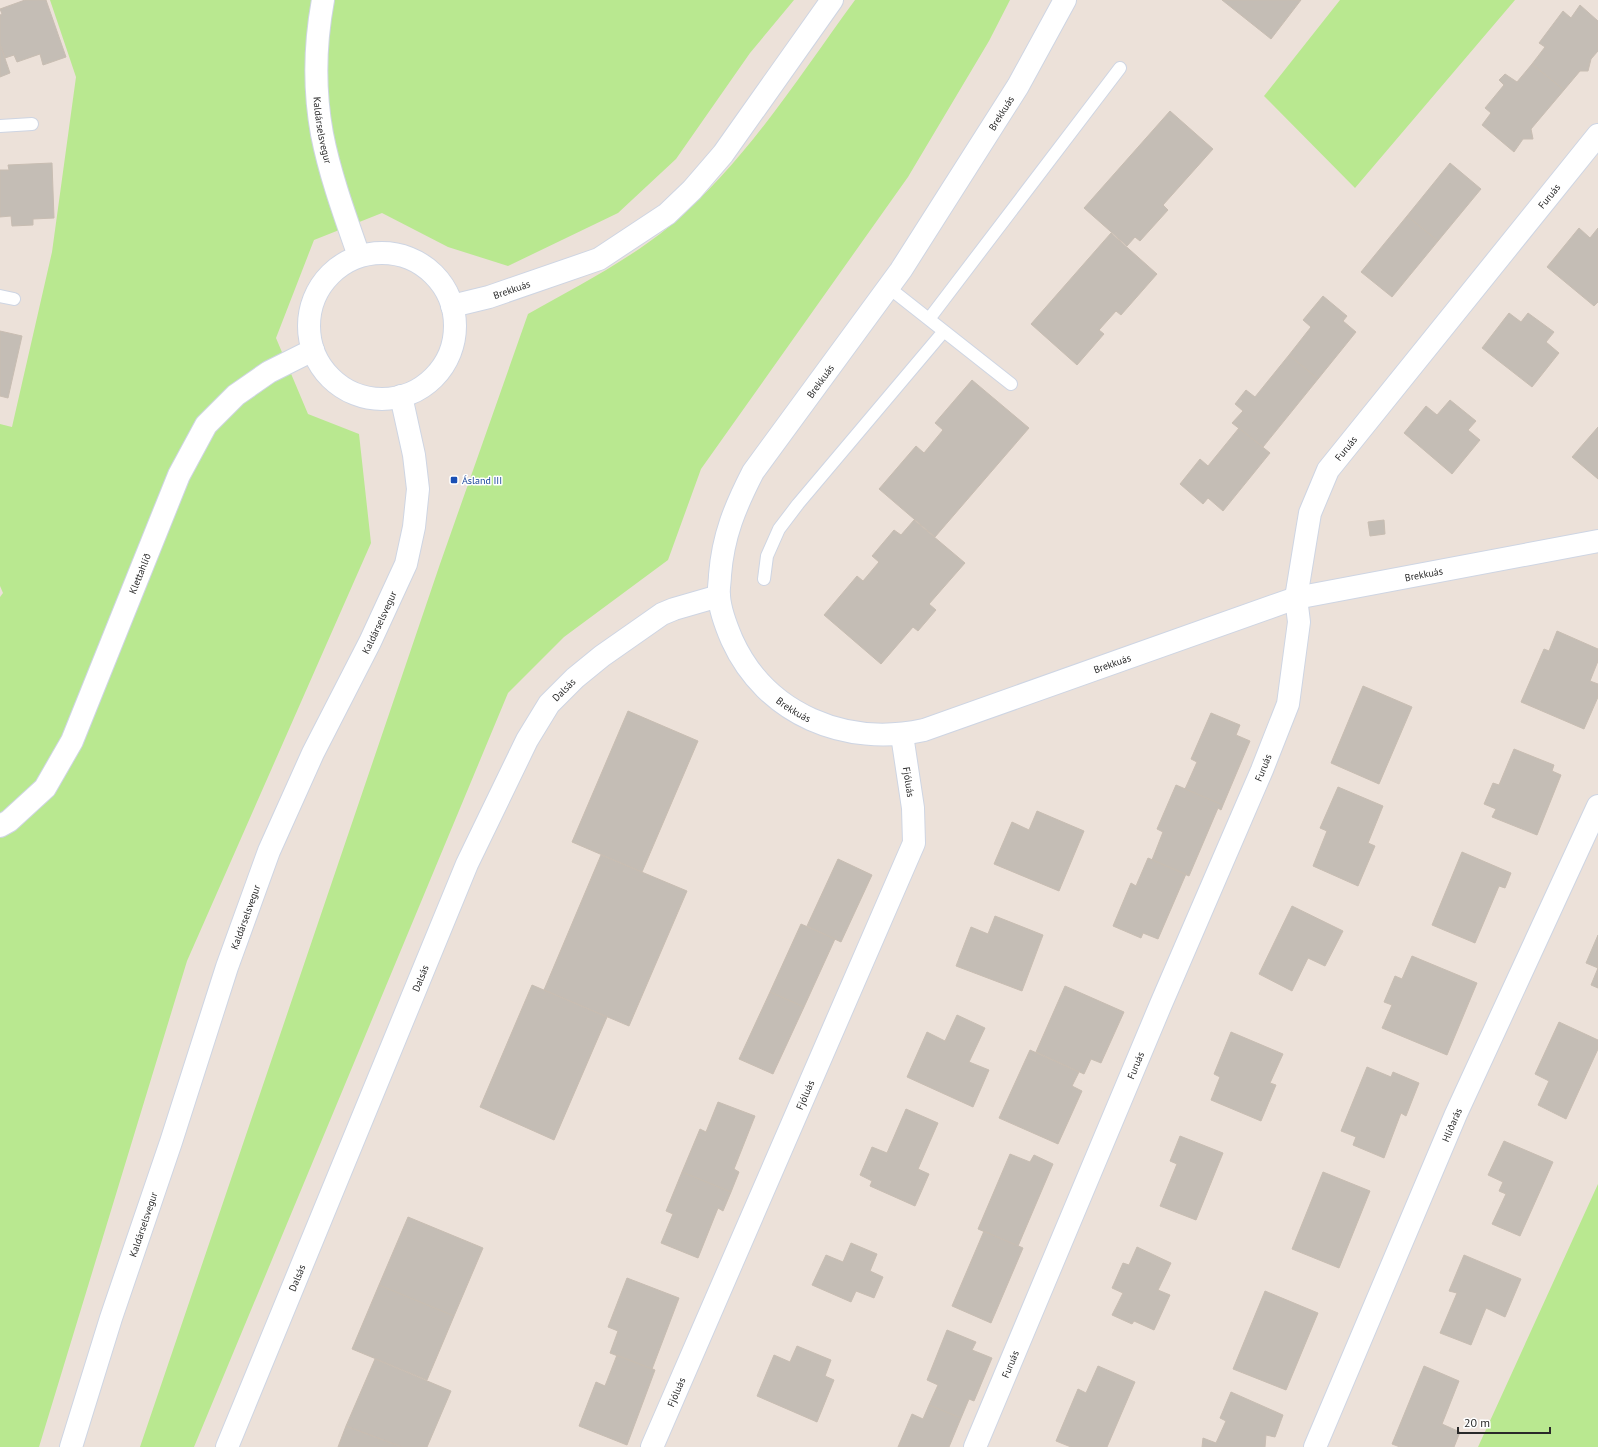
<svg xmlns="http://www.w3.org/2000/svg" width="1598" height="1447" viewBox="0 0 1598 1447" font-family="'PT Sans',sans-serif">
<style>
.green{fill:#b9e890}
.building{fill:#c4bdb5;stroke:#c8bdb2}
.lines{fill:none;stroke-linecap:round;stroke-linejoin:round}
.lane-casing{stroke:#ced5e3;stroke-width:14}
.street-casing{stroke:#ced5e3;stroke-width:24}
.secondary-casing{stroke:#ced5e3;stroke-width:24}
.lane{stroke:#fff;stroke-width:12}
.street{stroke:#fff;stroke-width:22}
.secondary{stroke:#fff;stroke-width:22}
.transit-dot{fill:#1a4fb4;stroke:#fff;stroke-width:1.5}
.labels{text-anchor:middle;stroke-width:3;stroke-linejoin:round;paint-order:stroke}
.street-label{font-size:10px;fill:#292929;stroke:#fff}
.transit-label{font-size:10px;fill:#164399;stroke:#fff;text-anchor:start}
</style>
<rect width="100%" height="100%" fill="#ece1d9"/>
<!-- green -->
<path class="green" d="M 50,0 L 794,0 L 750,53 L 676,159 L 618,213 L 508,266 L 448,247 L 382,213 L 314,240 L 276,338 L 308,414 L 359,434 L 371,543 L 187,961 L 39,1447 L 0,1447 L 0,597 L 3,593 L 0,586 L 0,424 L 12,427 L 52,252 L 76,77 Z
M 855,0 L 1010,0 L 989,41 L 908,177 L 701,469 L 668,560 L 564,637 L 508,693 L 194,1447 L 140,1447 L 440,564 L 528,314 C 576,287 627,261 670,226 C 744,164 798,78 855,0 Z
M 1340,0 L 1515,0 L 1355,188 L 1264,96 Z
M 1598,1184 L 1598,1447 L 1478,1447 L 1495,1410 Z"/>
<!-- building -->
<path class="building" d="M 25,0 L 46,0 L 66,57 L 43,65 L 40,54 L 17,62 L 14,55 L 5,58 L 0,44 L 0,15 L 2,14 L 0,9 Z
M 1222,0 L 1301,0 L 1271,39 Z
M 1580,5 L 1598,21 L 1598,51 L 1591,59 L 1588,71 L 1580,71 L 1564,90 L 1532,64 L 1545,47 L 1539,43 L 1563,11 L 1571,18 Z
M 0,44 L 10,73 L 0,77 Z
M 1532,64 L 1564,90 L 1531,129 L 1533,139 L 1523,139 L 1514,152 L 1482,125 L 1491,113 L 1485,108 L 1504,85 L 1499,80 L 1505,74 L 1517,82 Z
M 1170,111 L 1213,149 L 1163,205 L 1168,210 L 1140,241 L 1135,237 L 1127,246 L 1084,208 Z
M 52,163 L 54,218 L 33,219 L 33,225 L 12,226 L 11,216 L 0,217 L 0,170 L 9,170 L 8,165 Z
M 1450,163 L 1481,189 L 1438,241 L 1407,216 Z
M 1407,216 L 1438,241 L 1392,297 L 1361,272 Z
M 1579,228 L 1590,238 L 1598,228 L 1598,302 L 1594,306 L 1547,267 Z
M 1111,233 L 1157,274 L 1121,315 L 1116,311 L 1099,330 L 1104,334 L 1077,365 L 1031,324 Z
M 1323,296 L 1347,316 L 1343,321 L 1356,332 L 1318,379 L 1289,355 L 1311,327 L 1303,320 Z
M 1509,313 L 1521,322 L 1528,313 L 1554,332 L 1546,342 L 1559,353 L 1532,387 L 1482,348 Z
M 0,331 L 22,336 L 8,398 L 0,396 Z
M 1289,355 L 1318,379 L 1263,447 L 1232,423 L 1243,411 L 1235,404 L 1246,390 L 1255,397 Z
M 972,380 L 1029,428 L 935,537 L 879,489 L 916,446 L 924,453 L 943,430 L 935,423 Z
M 1450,400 L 1476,421 L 1468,430 L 1480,440 L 1452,474 L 1404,433 L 1426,406 L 1437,415 Z
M 1598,427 L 1598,479 L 1572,457 Z
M 1239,428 L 1270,453 L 1223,511 L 1208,498 L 1203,504 L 1180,484 L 1200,459 L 1208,466 Z
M 914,520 L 965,563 L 929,604 L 936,610 L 918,631 L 913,627 L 881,664 L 824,615 L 857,576 L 863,581 L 879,562 L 872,556 L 894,530 L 901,535 Z
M 1384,520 L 1385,534 L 1370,536 L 1368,522 Z
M 1557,631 L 1598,649 L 1598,661 L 1590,681 L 1598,684 L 1598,697 L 1584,729 L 1521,702 L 1544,649 L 1549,651 Z
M 1363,686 L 1412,707 L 1379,784 L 1331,763 Z
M 628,711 L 698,741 L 642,872 L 572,842 Z
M 1211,713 L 1240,725 L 1236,735 L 1250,741 L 1223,805 L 1185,789 L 1197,762 L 1191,759 Z
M 1514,749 L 1554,765 L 1552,771 L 1561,775 L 1537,835 L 1492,817 L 1496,809 L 1484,804 L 1493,783 L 1499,785 Z
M 1176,785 L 1223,805 L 1221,810 L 1218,808 L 1189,876 L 1152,860 L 1163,832 L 1157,829 Z
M 1338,787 L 1383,806 L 1368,843 L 1375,846 L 1358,886 L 1313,866 L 1327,831 L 1320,828 Z
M 1037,811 L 1084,831 L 1059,891 L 994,864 L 1012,822 L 1029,830 Z
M 1462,852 L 1511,873 L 1505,888 L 1499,886 L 1475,943 L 1432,925 Z
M 601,855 L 687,891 L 629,1026 L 544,990 Z
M 1148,858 L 1186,874 L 1158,939 L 1143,933 L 1141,938 L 1113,926 L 1131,883 L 1136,886 Z
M 838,859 L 872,875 L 841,942 L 807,926 Z
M 1292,906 L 1343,931 L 1325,966 L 1308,958 L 1292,991 L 1259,974 Z
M 995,916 L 1043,935 L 1022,991 L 956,966 L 971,927 L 988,934 Z
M 801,924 L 835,939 L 804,1007 L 770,992 Z
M 1598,935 L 1598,968 L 1586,963 Z
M 1412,956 L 1477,983 L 1447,1055 L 1382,1028 L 1392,1005 L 1384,1002 L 1395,976 L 1402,979 Z
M 1598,968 L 1598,988 L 1591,985 Z
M 532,985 L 607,1017 L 554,1140 L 480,1107 Z
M 1065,986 L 1124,1012 L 1101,1063 L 1091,1059 L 1084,1074 L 1036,1052 Z
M 770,992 L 804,1007 L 773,1074 L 739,1059 Z
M 957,1015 L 985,1028 L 969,1062 L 989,1070 L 973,1107 L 907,1077 L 927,1032 L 945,1041 Z
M 1559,1022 L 1598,1040 L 1598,1049 L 1566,1119 L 1538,1105 L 1549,1081 L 1535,1074 Z
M 1231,1032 L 1283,1054 L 1270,1083 L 1276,1085 L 1261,1121 L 1211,1100 L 1220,1077 L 1214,1074 Z
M 1030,1050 L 1079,1072 L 1072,1086 L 1082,1091 L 1058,1144 L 999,1118 Z
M 1367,1067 L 1391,1077 L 1393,1072 L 1419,1083 L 1406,1116 L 1401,1113 L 1384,1158 L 1353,1145 L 1356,1137 L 1341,1131 Z
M 718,1102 L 755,1116 L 734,1169 L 739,1172 L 731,1192 L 682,1172 L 700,1129 L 706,1132 Z
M 906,1109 L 938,1123 L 918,1169 L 929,1174 L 915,1206 L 870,1186 L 872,1181 L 860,1175 L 872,1147 L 887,1153 Z
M 1180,1136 L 1223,1153 L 1196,1220 L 1160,1206 L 1177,1164 L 1170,1161 Z
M 1504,1141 L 1553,1162 L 1520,1236 L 1492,1224 L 1506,1194 L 1499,1191 L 1503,1182 L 1488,1175 Z
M 1010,1154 L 1030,1162 L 1034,1155 L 1053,1164 L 1018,1246 L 978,1229 Z
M 682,1172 L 731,1192 L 723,1211 L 718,1208 L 698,1258 L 661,1243 L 673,1214 L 666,1211 Z
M 1323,1172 L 1370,1191 L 1339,1268 L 1292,1249 Z
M 408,1217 L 483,1248 L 454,1316 L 379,1285 Z
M 984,1231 L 1023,1248 L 991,1323 L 952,1306 Z
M 851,1243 L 877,1254 L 870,1271 L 883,1277 L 874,1298 L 856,1291 L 851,1302 L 812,1285 L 826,1255 L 843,1262 Z
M 1137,1247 L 1171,1263 L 1158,1290 L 1170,1295 L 1154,1330 L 1134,1321 L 1132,1324 L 1112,1315 L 1123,1293 L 1112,1288 L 1123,1263 L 1129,1265 Z
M 1464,1255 L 1521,1279 L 1505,1317 L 1486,1308 L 1471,1345 L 1440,1333 L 1457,1293 L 1449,1291 Z
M 627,1278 L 679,1298 L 652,1369 L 610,1353 L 618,1331 L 608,1327 Z
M 379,1285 L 454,1316 L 427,1380 L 352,1349 Z
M 1265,1291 L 1318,1313 L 1286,1390 L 1233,1369 Z
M 947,1330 L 976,1342 L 972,1350 L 992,1358 L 974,1401 L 969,1399 L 961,1418 L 929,1405 L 938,1385 L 927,1380 Z
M 797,1346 L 831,1360 L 825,1376 L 834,1380 L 817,1422 L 757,1396 L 774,1355 L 790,1362 Z
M 617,1355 L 655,1370 L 627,1445 L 579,1426 L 596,1382 L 605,1386 Z
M 375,1359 L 451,1391 L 427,1447 L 402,1447 L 346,1426 Z
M 1098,1366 L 1135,1382 L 1107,1447 L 1071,1447 L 1056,1441 L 1078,1389 L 1086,1393 Z
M 1424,1366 L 1459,1381 L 1442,1424 L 1460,1432 L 1454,1447 L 1400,1447 L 1392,1444 Z
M 1231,1392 L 1283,1415 L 1275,1437 L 1266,1435 L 1265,1447 L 1202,1447 L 1203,1438 L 1216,1443 L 1226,1421 L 1220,1418 Z
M 929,1405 L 961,1418 L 949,1447 L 898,1447 L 912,1414 L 923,1419 Z
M 346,1426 L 402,1447 L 338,1447 Z"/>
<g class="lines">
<!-- lane casing -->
<g class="lane-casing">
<path id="lane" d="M 0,126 L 32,124
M 888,287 L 1011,384
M 0,296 L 14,299
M 929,319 L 1120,68
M 764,579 L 767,556 L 779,529 L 798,504 L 944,331"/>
</g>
<!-- street casing -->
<g class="street-casing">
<g id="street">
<path id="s1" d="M 1065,0 L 1018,86 L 901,270 L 753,472 C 735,507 723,536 720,575 C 720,582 718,590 719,596 C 720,611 726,626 732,640 C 766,715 846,747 924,730 L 1296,598 L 1598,541"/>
<path id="s2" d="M 452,306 L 489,297 L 599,259 L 667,214 L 692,190 L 723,154 L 832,0"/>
<path id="s3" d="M 0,826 L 9,821 L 45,788 L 72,741 L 179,475 L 206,425 L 236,395 L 269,372 L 313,350"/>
<path id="s4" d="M 227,1447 L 467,864 L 527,740 L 549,704 L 575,678 L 602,656 L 662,614 L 674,609 L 719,596"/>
<path id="s5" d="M 652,1447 L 914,843 L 913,808 L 902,735"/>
<path id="s6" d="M 975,1447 L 1161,1004 L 1262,770 L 1288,704 L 1299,622 L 1296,598 L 1306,537 L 1310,513 L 1328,470 L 1598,135"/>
<path id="s7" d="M 1315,1447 L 1456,1114 L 1598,806"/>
</g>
</g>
<!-- secondary casing -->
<g class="secondary-casing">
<g id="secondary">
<path id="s8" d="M 323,0 C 315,43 314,90 322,134 C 330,175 345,216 359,256"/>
<circle cx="382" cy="326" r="73"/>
<path id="s9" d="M 71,1447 L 111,1318 L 171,1142 L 227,967 L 269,851 L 313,753 L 370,642 L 406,564 L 414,527 L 418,489 L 414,455 L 401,396"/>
</g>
</g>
<!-- lane -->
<use href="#lane" class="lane"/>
<!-- street -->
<use href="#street" class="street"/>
<!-- secondary -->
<use href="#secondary" class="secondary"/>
</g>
<!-- markers -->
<rect class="transit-dot" x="450" y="476" width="8" height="8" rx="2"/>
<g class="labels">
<!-- street labels -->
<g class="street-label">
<text transform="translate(1001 113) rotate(-58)" y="4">Brekkuás</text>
<text dy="4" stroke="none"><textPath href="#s8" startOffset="131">Kaldárselsvegur</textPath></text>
<text dy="4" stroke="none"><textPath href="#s6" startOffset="1398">Furuás</textPath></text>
<text dy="4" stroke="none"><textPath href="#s2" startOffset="62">Brekkuás</textPath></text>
<text transform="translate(820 381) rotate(-54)" y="4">Brekkuás</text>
<text dy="4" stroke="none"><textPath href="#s6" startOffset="1074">Furuás</textPath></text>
<text dy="4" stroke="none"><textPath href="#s3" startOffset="294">Klettahlíð</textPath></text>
<text dy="4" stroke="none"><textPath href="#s1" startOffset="1497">Brekkuás</textPath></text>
<text dy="4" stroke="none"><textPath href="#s9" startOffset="882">Kaldárselsvegur</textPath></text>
<text dy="4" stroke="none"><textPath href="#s1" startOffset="1172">Brekkuás</textPath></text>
<text dy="4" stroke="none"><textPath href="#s4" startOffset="831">Dalsás</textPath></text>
<text dy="4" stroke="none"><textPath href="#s1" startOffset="837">Brekkuás</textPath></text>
<text dy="4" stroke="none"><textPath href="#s6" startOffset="738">Furuás</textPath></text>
<text transform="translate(909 782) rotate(81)" y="4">Fjóluás</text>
<text dy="4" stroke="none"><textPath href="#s9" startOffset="558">Kaldárselsvegur</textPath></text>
<text dy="4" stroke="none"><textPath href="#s4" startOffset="507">Dalsás</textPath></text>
<text dy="4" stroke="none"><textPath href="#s6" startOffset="414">Furuás</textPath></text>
<text dy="4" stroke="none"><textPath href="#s5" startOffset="384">Fjóluás</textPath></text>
<text dy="4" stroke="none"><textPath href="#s7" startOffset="350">Hlíðarás</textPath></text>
<text dy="4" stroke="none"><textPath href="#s9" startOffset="234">Kaldárselsvegur</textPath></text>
<text dy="4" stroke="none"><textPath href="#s4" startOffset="183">Dalsás</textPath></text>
<text dy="4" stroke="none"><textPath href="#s6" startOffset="90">Furuás</textPath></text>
<text dy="4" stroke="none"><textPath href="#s5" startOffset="60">Fjóluás</textPath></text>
</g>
<!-- transit labels -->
<g class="transit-label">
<text x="462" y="484">Ásland III</text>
</g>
</g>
<!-- scale -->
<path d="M1458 1427v6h92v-6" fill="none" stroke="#292929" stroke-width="2"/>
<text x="1464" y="1427" font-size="12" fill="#292929" stroke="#ffffff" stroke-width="3" paint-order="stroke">20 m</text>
</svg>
